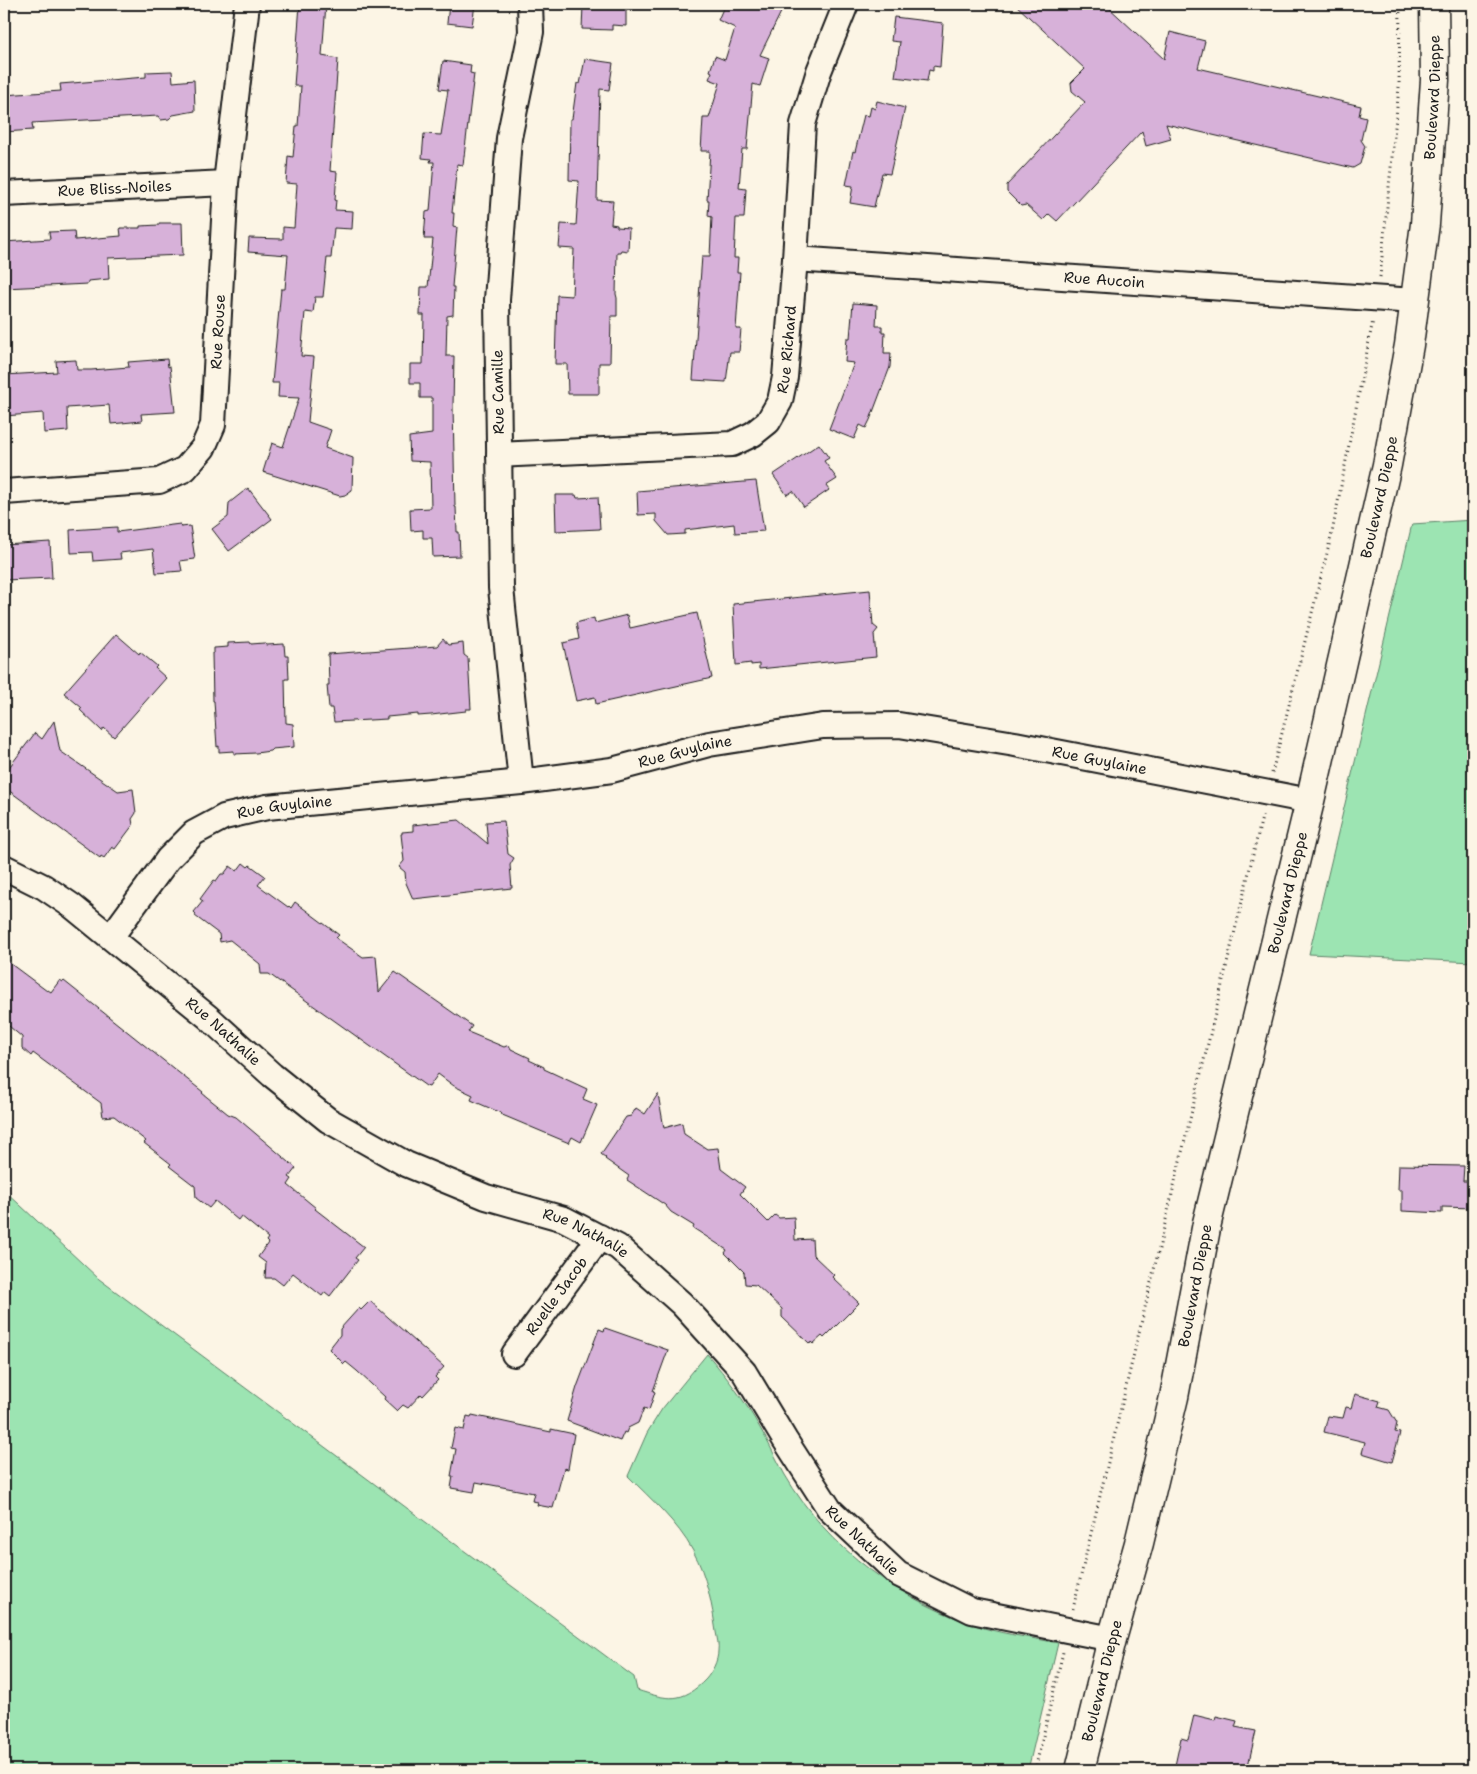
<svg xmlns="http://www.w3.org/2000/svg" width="1477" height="1774" viewBox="0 0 1477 1774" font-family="'Shantell Sans',sans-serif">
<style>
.green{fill:#9ce4b2;stroke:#5c8067}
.building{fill:#d7b1d9;stroke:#1c1c1c}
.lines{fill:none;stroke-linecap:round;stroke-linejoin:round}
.minor-casing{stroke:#1c1c1c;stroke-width:28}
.secondary-casing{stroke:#1c1c1c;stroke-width:31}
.path{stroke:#1c1c1c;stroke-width:3;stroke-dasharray:1 4;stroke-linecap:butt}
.minor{stroke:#fcf5e5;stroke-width:24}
.secondary{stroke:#fcf5e5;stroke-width:28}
.labels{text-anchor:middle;stroke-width:5;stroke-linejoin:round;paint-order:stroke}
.street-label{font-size:15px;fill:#1c1c1c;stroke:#fcf5e5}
</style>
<rect width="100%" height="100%" fill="#fcf5e5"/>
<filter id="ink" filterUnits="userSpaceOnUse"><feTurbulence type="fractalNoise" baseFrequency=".02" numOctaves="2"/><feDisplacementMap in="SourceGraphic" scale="10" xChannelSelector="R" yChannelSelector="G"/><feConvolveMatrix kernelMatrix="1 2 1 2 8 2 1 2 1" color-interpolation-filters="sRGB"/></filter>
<g filter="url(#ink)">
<!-- green -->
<path class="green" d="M 1473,520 L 1473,962 L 1309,954 L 1412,524 Z
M 4,1190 L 99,1279 L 634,1677 L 637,1690 C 668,1700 682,1704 706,1679 C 712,1672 718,1661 718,1651 C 719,1645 717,1638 716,1632 C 712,1605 707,1576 693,1551 C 678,1523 651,1499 628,1476 L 647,1433 L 662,1409 L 707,1354 C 727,1377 745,1401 760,1428 C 769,1443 776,1459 785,1475 C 828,1549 903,1603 984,1628 C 1008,1635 1034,1638 1058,1643 L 1028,1770 L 4,1770 Z"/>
<!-- building -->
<path class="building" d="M 300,4 L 326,4 L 322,56 L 338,59 L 330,171 L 337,172 L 335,200 L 336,200 L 335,210 L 353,211 L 352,229 L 334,228 L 331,258 L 327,258 L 323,297 L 315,297 L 313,313 L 305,312 L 301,356 L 314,357 L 308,422 L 331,430 L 325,448 L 353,458 L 352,490 L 345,495 L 340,496 L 263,472 L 272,443 L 283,447 L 299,398 L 278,397 L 279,383 L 272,383 L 281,289 L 285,289 L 288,255 L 248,252 L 249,238 L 283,239 L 283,227 L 294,228 L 297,184 L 286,183 L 288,156 L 293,157 L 296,126 L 298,126 L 301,86 L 294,86 Z
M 449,4 L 475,4 L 472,26 L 447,23 Z
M 589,4 L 626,4 L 626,26 L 612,25 L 612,30 L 582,29 L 583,5 L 589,5 Z
M 725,4 L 785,4 L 760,55 L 769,58 L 760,86 L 753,84 L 747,149 L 742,149 L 739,188 L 746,189 L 744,218 L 736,218 L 734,258 L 738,258 L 737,272 L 740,272 L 736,329 L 741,329 L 739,352 L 730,352 L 726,382 L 693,380 L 702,256 L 710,256 L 712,217 L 708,216 L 709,200 L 707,200 L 710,151 L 701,151 L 703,118 L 709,118 L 720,83 L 709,79 L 712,72 L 710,71 L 715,56 L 725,60 L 735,28 L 718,20 Z
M 1015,4 L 1105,4 L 1164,59 L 1170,32 L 1205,41 L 1198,68 L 1361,106 L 1359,116 L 1366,118 L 1361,140 L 1365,146 L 1360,164 L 1353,168 L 1166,124 L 1171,139 L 1146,146 L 1142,131 L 1057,221 L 1049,214 L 1043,220 L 1026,205 L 1021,206 L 1007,192 L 1007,185 L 1085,102 L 1072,91 L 1071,83 L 1085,69 Z
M 894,17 L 943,23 L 940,67 L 933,66 L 933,71 L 929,70 L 927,81 L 895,77 L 900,42 L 891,41 Z
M 585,59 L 613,63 L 609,90 L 600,89 L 597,200 L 613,201 L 611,224 L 617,225 L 617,227 L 629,228 L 628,251 L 621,250 L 620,252 L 617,252 L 616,294 L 617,298 L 617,316 L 611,316 L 610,363 L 599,363 L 599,394 L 568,394 L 567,364 L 555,364 L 557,295 L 572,296 L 574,249 L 559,248 L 561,224 L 576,225 L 579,181 L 569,180 L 570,119 L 572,119 L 577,83 L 580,84 Z
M 443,61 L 471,65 L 470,73 L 474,74 L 463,165 L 457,164 L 452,213 L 454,213 L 453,226 L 457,227 L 452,287 L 454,287 L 453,315 L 447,316 L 446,356 L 454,356 L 453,406 L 455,507 L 456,507 L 457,532 L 459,532 L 460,556 L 433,557 L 432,538 L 423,538 L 423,530 L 411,531 L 410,509 L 431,508 L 430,462 L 410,461 L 409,437 L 432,434 L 432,398 L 420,398 L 420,383 L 410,383 L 410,364 L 423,364 L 424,315 L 420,315 L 421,287 L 428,287 L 433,239 L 424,239 L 426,212 L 430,211 L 434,162 L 430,162 L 431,159 L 422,158 L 424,134 L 441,135 L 448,90 L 439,89 Z
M 172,71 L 173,82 L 194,80 L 195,111 L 173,115 L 169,119 L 161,120 L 158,116 L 32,123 L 33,130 L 4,132 L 4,95 L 61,91 L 60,84 L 146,77 L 146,72 Z
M 877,101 L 905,108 L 890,174 L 882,173 L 874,207 L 850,203 L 853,186 L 846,185 L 853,151 L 855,152 L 864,115 L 869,116 L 871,107 L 875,109 Z
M 159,223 L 182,223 L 183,255 L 108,258 L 109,279 L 88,281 L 88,284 L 4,288 L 4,242 L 50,239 L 49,232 L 74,231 L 75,240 L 121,236 L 120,228 L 140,228 L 140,226 L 159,225 Z
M 853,303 L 877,305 L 876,326 L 882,326 L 882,332 L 885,332 L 884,353 L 891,353 L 890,367 L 870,420 L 866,428 L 860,425 L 854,439 L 829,429 L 854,363 L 845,362 L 847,338 L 850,338 Z
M 167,359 L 168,367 L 170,366 L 175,412 L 141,414 L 142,421 L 111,424 L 109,405 L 67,408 L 68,431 L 44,433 L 43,413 L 4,416 L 4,375 L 57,372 L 56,361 L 76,360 L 77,370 L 91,370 L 129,367 L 128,362 Z
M 819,444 L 829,458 L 824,461 L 837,479 L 826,486 L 829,490 L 804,507 L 793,491 L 787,495 L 773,475 Z
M 756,481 L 764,531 L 735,533 L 734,524 L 685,530 L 685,534 L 668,535 L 656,521 L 656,514 L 638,515 L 637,491 Z
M 248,488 L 272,519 L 229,551 L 212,529 L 228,517 L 229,503 Z
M 555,495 L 576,495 L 577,498 L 598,497 L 600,529 L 556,531 Z
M 180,524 L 181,527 L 190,526 L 195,559 L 180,561 L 182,571 L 156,573 L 153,549 L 120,553 L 121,559 L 93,561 L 92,552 L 71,553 L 70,530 L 117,527 L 117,532 Z
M 50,542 L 52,578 L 4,580 L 4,545 Z
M 870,590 L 873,625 L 878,629 L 874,634 L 876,657 L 759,669 L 759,664 L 751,665 L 751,663 L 736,665 L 733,604 Z
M 697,613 L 712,678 L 596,704 L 595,697 L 576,701 L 563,643 L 579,639 L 576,623 L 594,618 L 595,623 L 627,615 L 630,628 Z
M 116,634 L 139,654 L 140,652 L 157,666 L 155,668 L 166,678 L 114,737 L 104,728 L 102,731 L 80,710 L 82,708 L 64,693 Z
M 443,639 L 448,645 L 463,643 L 464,655 L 468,658 L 471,709 L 466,709 L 466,711 L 431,715 L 418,716 L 418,714 L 387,717 L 387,719 L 334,722 L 332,708 L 329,708 L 327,685 L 329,685 L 328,654 L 437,646 Z
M 250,642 L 251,644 L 264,643 L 267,645 L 284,644 L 285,656 L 288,656 L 289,679 L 285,679 L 286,723 L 293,724 L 294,747 L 272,749 L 270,751 L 256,753 L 234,754 L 234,751 L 219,752 L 219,746 L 217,747 L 214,701 L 213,701 L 212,653 L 214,653 L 214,648 L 228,647 L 228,643 Z
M 54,721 L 60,751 L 118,791 L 133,789 L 136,813 L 132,819 L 133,825 L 115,849 L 112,847 L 104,858 L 101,856 L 100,858 L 4,787 L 4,774 L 35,733 L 42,739 Z
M 459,820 L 488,844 L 486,822 L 504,821 L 508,854 L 514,858 L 510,865 L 512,888 L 413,899 L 406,883 L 405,872 L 399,867 L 404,861 L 401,834 L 402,834 L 402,832 L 413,831 L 413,825 Z
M 243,863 L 248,867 L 250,865 L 265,876 L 258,885 L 288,907 L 289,906 L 291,908 L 295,902 L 339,935 L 336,938 L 363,957 L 376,956 L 379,992 L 395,972 L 472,1026 L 468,1032 L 504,1047 L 509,1045 L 511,1049 L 530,1058 L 529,1060 L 544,1067 L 544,1069 L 587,1089 L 583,1099 L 597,1105 L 581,1142 L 572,1137 L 569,1143 L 500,1114 L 501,1113 L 471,1100 L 473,1095 L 454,1086 L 438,1074 L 429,1087 L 426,1086 L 269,974 L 261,974 L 260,964 L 230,940 L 220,942 L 219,934 L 195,916 L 196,914 L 194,912 L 203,901 L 200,899 L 214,880 L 216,881 L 221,874 L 224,874 L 230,866 L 237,871 Z
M 4,959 L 47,991 L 48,990 L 51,992 L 60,980 L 63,982 L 64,981 L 203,1092 L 202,1093 L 228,1114 L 236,1117 L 296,1168 L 289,1177 L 292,1179 L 288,1185 L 316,1208 L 315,1209 L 364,1247 L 355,1258 L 358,1260 L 330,1296 L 325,1292 L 322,1296 L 293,1273 L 283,1285 L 274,1278 L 265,1278 L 266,1263 L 258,1257 L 268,1243 L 266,1241 L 268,1238 L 241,1216 L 238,1220 L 215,1201 L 209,1208 L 196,1198 L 195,1186 L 169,1166 L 171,1164 L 144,1143 L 146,1141 L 114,1116 L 103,1117 L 101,1103 L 33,1053 L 31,1056 L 22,1048 L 22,1037 L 4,1022 Z
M 658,1094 L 664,1128 L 682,1123 L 684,1134 L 707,1149 L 718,1148 L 721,1169 L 745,1187 L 740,1194 L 768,1222 L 775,1215 L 779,1218 L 794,1217 L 795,1240 L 812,1239 L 813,1255 L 834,1275 L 832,1277 L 859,1303 L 824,1338 L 822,1336 L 813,1344 L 811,1342 L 810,1344 L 782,1317 L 782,1309 L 756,1285 L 745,1284 L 744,1272 L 725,1253 L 727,1250 L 693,1228 L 694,1226 L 671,1212 L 665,1205 L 627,1180 L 629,1176 L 605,1159 L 606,1158 L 601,1154 L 626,1117 L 631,1116 L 636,1108 L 645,1114 Z
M 1399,1165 L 1464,1166 L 1463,1181 L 1473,1181 L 1473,1208 L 1442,1207 L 1442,1213 L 1402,1211 L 1402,1190 L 1398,1190 Z
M 370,1301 L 444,1367 L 435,1377 L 438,1380 L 423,1396 L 421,1394 L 408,1408 L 403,1405 L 397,1411 L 384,1399 L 385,1397 L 357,1371 L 346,1362 L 344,1364 L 329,1349 L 340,1335 L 340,1329 L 359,1308 L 361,1310 Z
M 605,1328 L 668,1350 L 653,1391 L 655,1392 L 649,1410 L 644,1408 L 638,1423 L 628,1428 L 626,1433 L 624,1432 L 620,1441 L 567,1421 L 577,1387 L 599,1329 L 604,1331 Z
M 1355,1394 L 1380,1401 L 1378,1407 L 1389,1410 L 1397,1423 L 1395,1432 L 1400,1433 L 1392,1462 L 1362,1453 L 1365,1442 L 1324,1432 L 1328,1416 L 1343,1418 L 1346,1407 L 1351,1408 Z
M 472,1415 L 551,1432 L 551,1429 L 574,1434 L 568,1469 L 564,1468 L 553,1508 L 537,1505 L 538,1502 L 532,1501 L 534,1493 L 476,1482 L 474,1492 L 451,1488 L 453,1476 L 451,1476 L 456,1449 L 451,1448 L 455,1428 L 464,1430 L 467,1416 L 471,1417 Z
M 1194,1715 L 1215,1720 L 1216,1716 L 1237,1721 L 1235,1727 L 1256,1731 L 1247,1770 L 1174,1770 L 1181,1738 L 1188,1740 Z"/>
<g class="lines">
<!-- minor casing -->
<g class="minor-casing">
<g id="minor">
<path id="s1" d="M 4,194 L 226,183"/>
<path id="s2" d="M 795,259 L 1415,301"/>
<path id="s3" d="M 499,455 L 732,444 L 753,434 L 768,422 L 780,401 L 785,377 L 795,259 L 803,124 L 819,71 L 846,4"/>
<path id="s4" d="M 4,492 L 159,481 L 185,469 L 203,448 L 213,425 L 226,183 L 247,4"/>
<path d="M 521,782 L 501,588 L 497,300 L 509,138 L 531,32 L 530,4"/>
<path id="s5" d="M 4,867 L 44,887 L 72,906 L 208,1017 L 272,1075 L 328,1120 L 406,1164 L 486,1197 L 564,1219 L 618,1247 L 682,1304 L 744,1372 L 785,1440 L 830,1510 L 898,1574 L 972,1611 L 1112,1639"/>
<path id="s6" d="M 111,937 L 168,859 L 194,833 L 224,817 L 267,807 L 521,782 L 612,770 L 709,744 L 823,726 L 899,725 L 1015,744 L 1310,801"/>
<path id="s7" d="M 514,1354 L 600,1237"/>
</g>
</g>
<!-- secondary casing -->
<g class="secondary-casing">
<g id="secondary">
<path id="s8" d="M 1080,1770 L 1112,1639 L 1139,1543 L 1174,1397 L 1207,1223 L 1310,801 L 1387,465 L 1409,345 L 1425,224 L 1435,80 L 1434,4"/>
</g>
</g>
<!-- path -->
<path class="path" d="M 1380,277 L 1399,87 L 1400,4
M 1272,773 L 1332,533 L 1373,320
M 1073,1609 L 1263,813
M 1035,1770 L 1063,1652"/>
<!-- minor -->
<use href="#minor" class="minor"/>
<!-- secondary -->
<use href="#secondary" class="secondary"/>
</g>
</g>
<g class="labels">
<!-- street labels -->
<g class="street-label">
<text dy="5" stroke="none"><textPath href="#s8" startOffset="1712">Boulevard Dieppe</textPath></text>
<text dy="5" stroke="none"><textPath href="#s1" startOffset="111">Rue Bliss-Noiles</textPath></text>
<text dy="5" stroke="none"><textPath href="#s2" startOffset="310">Rue Aucoin</textPath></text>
<text dy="5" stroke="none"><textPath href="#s4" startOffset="330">Rue Rouse</textPath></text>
<text dy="5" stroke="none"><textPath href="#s3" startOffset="352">Rue Richard</textPath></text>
<text transform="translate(498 392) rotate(-91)" y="5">Rue Camille</text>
<text dy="5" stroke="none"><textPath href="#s8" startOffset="1308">Boulevard Dieppe</textPath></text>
<text dy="5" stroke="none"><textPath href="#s6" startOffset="634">Rue Guylaine</textPath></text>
<text dy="5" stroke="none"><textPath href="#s6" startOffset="1054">Rue Guylaine</textPath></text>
<text dy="5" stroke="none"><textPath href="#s6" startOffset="229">Rue Guylaine</textPath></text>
<text dy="5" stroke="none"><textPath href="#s8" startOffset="902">Boulevard Dieppe</textPath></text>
<text dy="5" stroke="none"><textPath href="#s5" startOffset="275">Rue Nathalie</textPath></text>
<text dy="5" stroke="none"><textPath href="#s5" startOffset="695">Rue Nathalie</textPath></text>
<text dy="5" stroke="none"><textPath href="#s8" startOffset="498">Boulevard Dieppe</textPath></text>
<text dy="5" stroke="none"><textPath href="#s7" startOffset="72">Ruelle Jacob</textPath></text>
<text dy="5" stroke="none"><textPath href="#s5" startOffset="1115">Rue Nathalie</textPath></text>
<text dy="5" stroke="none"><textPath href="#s8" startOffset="92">Boulevard Dieppe</textPath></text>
</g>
</g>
<!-- margin -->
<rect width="1477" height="1774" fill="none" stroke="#fcf5e5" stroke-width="20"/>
<rect x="10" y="10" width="1457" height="1754" fill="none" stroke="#1c1c1c" stroke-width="2" filter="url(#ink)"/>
</svg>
